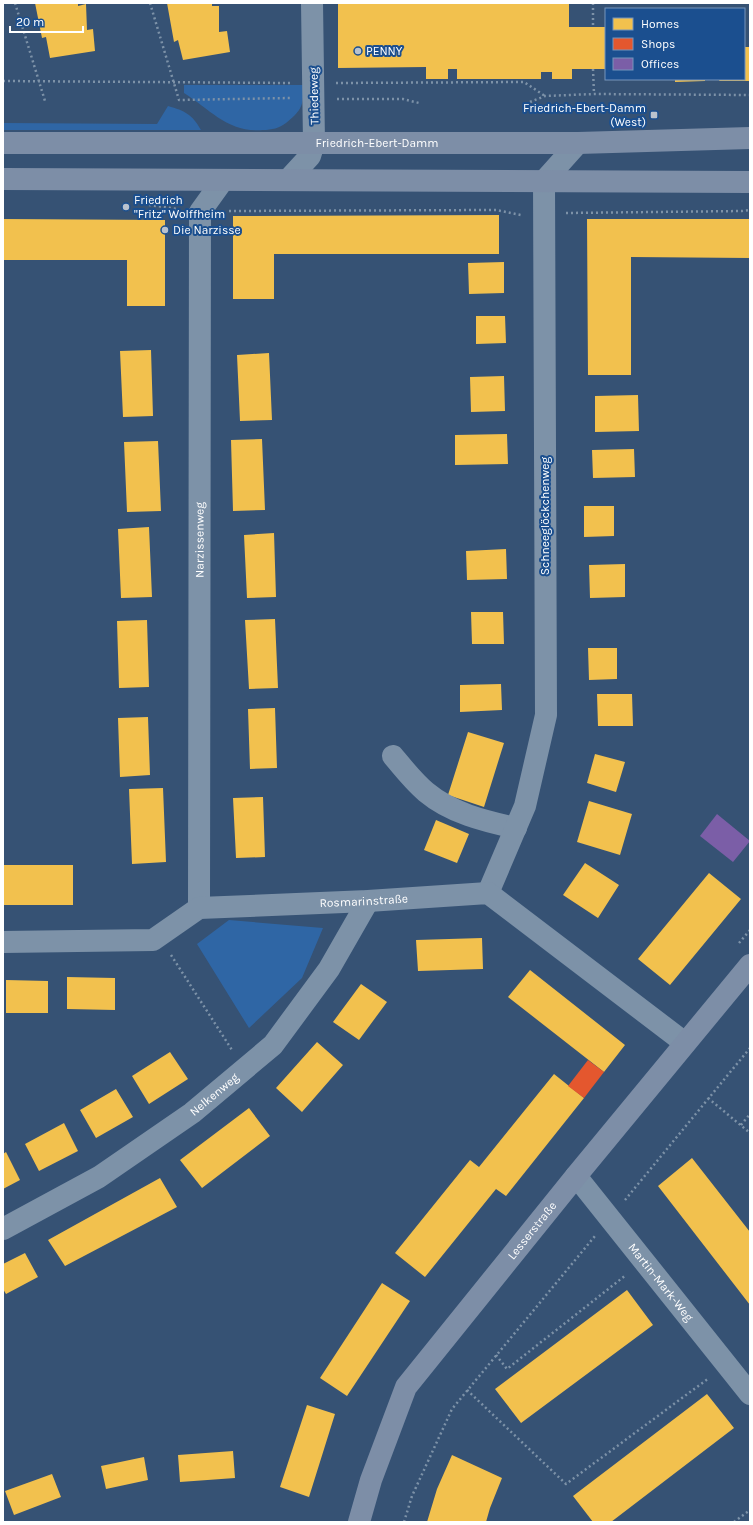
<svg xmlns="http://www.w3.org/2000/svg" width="753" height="1525" viewBox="0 0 753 1525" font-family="Karla,sans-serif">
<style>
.green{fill:#2f66a5}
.homes{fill:#f2c14e}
.shops{fill:#e4572e}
.offices{fill:#7b5ea7}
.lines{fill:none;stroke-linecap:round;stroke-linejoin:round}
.path{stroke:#7d92a8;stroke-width:2.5;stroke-dasharray:2 3;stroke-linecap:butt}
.minor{stroke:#7d92a8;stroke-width:22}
.major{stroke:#7d8ea7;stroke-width:22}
.poi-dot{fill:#b9c2ce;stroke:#1b4f8f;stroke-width:1.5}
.labels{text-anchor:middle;stroke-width:4;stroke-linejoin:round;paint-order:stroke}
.poi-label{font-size:12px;fill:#fff;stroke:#1b4f8f;text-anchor:start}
.street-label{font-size:12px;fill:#fff;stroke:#1b4f8f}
</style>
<rect width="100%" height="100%" fill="#365274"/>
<!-- green -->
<path class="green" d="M 184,85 L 303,85 C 304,105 302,110 286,123 C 279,128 272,130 263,130 C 228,133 211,110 184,93 Z
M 168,106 C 185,111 192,114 201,130 L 3,130 L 3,123 L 157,124 Z
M 229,920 L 323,928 L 302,978 L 249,1028 L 197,944 Z"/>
<!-- homes -->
<path class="homes" d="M 35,3 L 78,3 L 78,6 L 86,4 L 87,30 L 93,29 L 95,51 L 50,58 L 46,37 L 42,38 Z
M 167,3 L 212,3 L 212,6 L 219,6 L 219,32 L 227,31 L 230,52 L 183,60 L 178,40 L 174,42 Z
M 338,3 L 569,3 L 569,27 L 606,27 L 606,69 L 572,69 L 572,79 L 552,79 L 552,72 L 541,72 L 541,79 L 457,79 L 457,69 L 448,69 L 448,79 L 426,79 L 426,67 L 338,68 Z
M 744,47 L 750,47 L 750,81 L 719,81 L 720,79 L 744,79 Z
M 675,79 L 705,79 L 705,81 L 675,82 Z
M 499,215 L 499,254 L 274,254 L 274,299 L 233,299 L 233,216 Z
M 3,219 L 165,220 L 165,306 L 127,306 L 127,260 L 3,260 Z
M 587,219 L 750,219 L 750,258 L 631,257 L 631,375 L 588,375 Z
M 504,262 L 504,293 L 469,294 L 468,263 Z
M 476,316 L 505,316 L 506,343 L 476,344 Z
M 151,350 L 153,416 L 123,417 L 120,351 Z
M 269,353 L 272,420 L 240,421 L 237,355 Z
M 504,376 L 505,411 L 471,412 L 470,377 Z
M 638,395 L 639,431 L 595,432 L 595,396 Z
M 507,434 L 508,464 L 455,465 L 455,435 Z
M 262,439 L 265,510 L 233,511 L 231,440 Z
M 158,441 L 161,511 L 127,512 L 124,442 Z
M 634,449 L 635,477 L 593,478 L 592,450 Z
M 584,506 L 614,506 L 614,536 L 584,537 Z
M 149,527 L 152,597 L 121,598 L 118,529 Z
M 274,533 L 276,597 L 247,598 L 244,535 Z
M 506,549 L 507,579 L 467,580 L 466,551 Z
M 625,564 L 625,597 L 590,598 L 589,565 Z
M 471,612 L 503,612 L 504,644 L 472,644 Z
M 275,619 L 278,688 L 249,689 L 245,620 Z
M 147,620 L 149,687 L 119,688 L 117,621 Z
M 588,648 L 617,648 L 617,679 L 589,680 Z
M 501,684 L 502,710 L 460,712 L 460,685 Z
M 597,694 L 632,694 L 633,726 L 598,726 Z
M 275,708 L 277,768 L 250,769 L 248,709 Z
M 148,717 L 150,775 L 120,777 L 118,718 Z
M 468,732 L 504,743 L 484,807 L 448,795 Z
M 595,754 L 625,762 L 616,792 L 587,783 Z
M 163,788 L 166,862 L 132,864 L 129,789 Z
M 263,797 L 265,857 L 236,858 L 233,798 Z
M 589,801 L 632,814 L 620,855 L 577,842 Z
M 436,820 L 469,834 L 457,863 L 424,850 Z
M 585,863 L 619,885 L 598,918 L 563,895 Z
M 3,865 L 73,865 L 73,905 L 3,905 Z
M 709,873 L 741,899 L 670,985 L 638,959 Z
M 482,938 L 483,969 L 418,971 L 416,940 Z
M 530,970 L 625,1045 L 604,1072 L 508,997 Z
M 67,977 L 115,978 L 115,1010 L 67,1009 Z
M 6,980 L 48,981 L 48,1013 L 6,1013 Z
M 361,984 L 387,1002 L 359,1040 L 333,1022 Z
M 317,1042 L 343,1065 L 302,1112 L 276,1088 Z
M 170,1052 L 188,1079 L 149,1104 L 132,1076 Z
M 554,1074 L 584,1098 L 506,1196 L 496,1189 L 425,1277 L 395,1253 L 470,1160 L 479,1167 Z
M 116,1089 L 133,1117 L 96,1138 L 80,1110 Z
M 249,1108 L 270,1136 L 202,1188 L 180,1160 Z
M 64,1123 L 78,1151 L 39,1171 L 25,1144 Z
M 6,1152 L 20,1180 L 3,1189 L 3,1154 Z
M 692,1158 L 750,1232 L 750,1305 L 658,1186 Z
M 160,1178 L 177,1207 L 65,1266 L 48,1240 Z
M 25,1253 L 38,1277 L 6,1294 L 3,1289 L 3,1264 Z
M 382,1283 L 410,1301 L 347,1396 L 320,1378 Z
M 627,1290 L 653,1325 L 521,1423 L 495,1389 Z
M 707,1394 L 734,1428 L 611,1522 L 593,1522 L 573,1496 Z
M 307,1405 L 335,1414 L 309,1497 L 280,1487 Z
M 233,1451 L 235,1478 L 180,1482 L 178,1455 Z
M 452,1455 L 502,1478 L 490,1508 L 486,1522 L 427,1522 L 437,1489 Z
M 144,1457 L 148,1480 L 106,1489 L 101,1466 Z
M 52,1474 L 61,1497 L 14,1515 L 5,1491 Z"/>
<!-- shops -->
<path class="shops" d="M 588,1060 L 604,1072 L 584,1098 L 568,1086 Z"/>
<!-- offices -->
<path class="offices" d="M 717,814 L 750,841 L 733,862 L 700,836 Z"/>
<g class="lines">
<!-- path -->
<path class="path" d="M 15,3 L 45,101
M 150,3 L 179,100 L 290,98
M 593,3 L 593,27
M 593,69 L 594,94
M 3,81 L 290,83
M 336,83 L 524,82 L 545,96
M 337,99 L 403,99 L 419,103
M 530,102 L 545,96 L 594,94 L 750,95
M 149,205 L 178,209
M 229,211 L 496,210 L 521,215
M 566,213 L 742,211 L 750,210
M 739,943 L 750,930
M 171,955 L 232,1050
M 708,1098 L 750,1133
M 741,1125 L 750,1114
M 625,1200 L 750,1048
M 496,1355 L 507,1369 L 626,1275
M 467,1390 L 566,1484 L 709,1378
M 404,1522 L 412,1496 L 452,1409 L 595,1236
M 734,1522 L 750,1510"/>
<!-- minor -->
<g class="minor">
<path d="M 288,180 L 310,156 L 314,143 L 312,3"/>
<path d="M 393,756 C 403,768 414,782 426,792 C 451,813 484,821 516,828"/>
<path d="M 488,893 L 525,806 L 546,715 L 544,181 L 578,143"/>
<path id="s1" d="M 199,908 L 200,212 L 223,180"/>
<path id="s2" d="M 3,942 L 153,940 L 199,908 L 368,901 L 488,893 L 685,1043"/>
<path id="s3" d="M 576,1176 L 750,1394"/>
<path id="s4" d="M 3,1229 L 99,1177 L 192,1113 L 273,1045 L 329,969 L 368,901"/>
</g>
<!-- major -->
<g class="major">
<path id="s5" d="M 3,143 L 578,143 L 750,138"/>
<path d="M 3,179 L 750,182"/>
<path id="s6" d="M 359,1522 L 371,1480 L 406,1387 L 576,1176 L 750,965"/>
</g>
</g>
<!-- markers -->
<g class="poi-dot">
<circle cx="358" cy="51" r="4"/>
<rect x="650" y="111" width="8" height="8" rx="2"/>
<circle cx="126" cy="207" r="4"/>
<circle cx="165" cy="230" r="4"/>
</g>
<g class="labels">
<!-- poi labels -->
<g class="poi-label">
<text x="366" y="55">PENNY</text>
<text x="646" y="112" text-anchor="end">Friedrich-Ebert-Damm<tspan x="646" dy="14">(West)</tspan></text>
<text x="134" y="204">Friedrich<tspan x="134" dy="14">"Fritz" Wolffheim</tspan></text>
<text x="173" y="234">Die Narzisse</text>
</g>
<!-- street labels -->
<g class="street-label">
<text transform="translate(314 96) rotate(-91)" y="4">Thiedeweg</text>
<text dy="4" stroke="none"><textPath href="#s5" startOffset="374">Friedrich-Ebert-Damm</textPath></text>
<text transform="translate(545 516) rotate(-90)" y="4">Schneeglöckchenweg</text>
<text dy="4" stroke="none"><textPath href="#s1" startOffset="368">Narzissenweg</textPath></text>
<text dy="4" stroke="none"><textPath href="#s2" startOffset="371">Rosmarinstraße</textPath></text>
<text dy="4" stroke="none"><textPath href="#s4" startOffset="251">Nelkenweg</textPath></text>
<text dy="4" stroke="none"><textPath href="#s6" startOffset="344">Lesserstraße</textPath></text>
<text dy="4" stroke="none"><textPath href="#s3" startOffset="136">Martin-Mark-Weg</textPath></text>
</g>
</g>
<!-- border -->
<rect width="753" height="1525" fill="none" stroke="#ffffff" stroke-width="8"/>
<!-- legend -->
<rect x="605" y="8" width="140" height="72" fill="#1b4f8f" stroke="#7695bc"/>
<rect x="613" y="18" width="20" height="12" fill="#f2c14e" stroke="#7695bc"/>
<text x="641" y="28" font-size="12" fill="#ffffff">Homes</text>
<rect x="613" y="38" width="20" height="12" fill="#e4572e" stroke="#7695bc"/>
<text x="641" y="48" font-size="12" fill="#ffffff">Shops</text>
<rect x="613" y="58" width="20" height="12" fill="#7b5ea7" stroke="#7695bc"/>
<text x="641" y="68" font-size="12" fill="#ffffff">Offices</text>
<!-- scale -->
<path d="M10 26v6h73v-6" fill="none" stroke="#ffffff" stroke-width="2"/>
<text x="16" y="26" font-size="12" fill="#ffffff" stroke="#1b4f8f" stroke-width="3" paint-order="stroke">20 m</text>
</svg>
